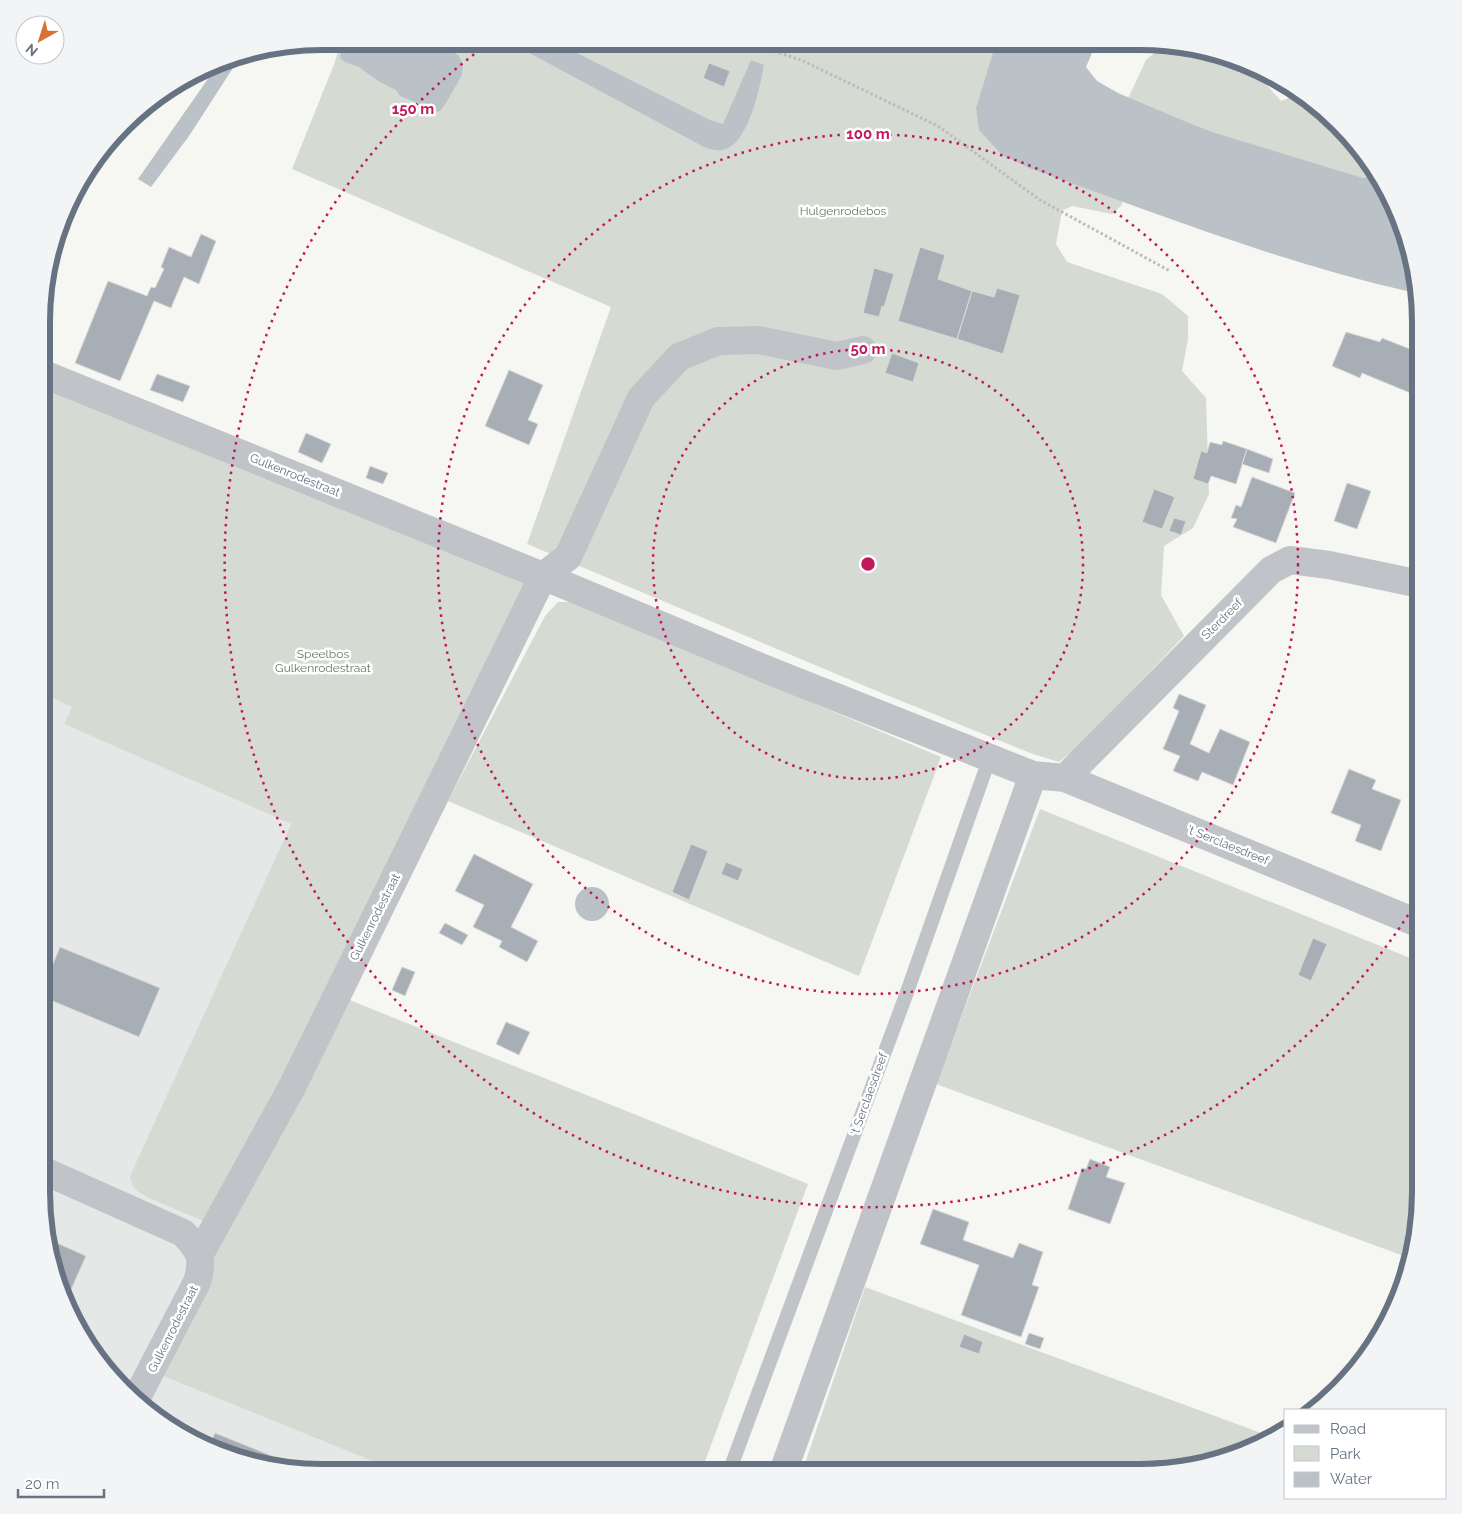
<svg xmlns="http://www.w3.org/2000/svg" width="1462" height="1514" viewBox="0 0 1462 1514" font-family="Raleway,sans-serif">
<style>
.built{fill:#e6e8e7}
.green{fill:#d5dbd3}
.water{fill:#bac2c8}
.building{fill:#a8aeb5;stroke:#d7d8d6}
.lines{fill:none;stroke-linecap:round;stroke-linejoin:round}
.path{stroke:#babcbf;stroke-width:3;stroke-dasharray:2.5 2.5;stroke-linecap:butt}
.service{stroke:#c0c3c7;stroke-width:14}
.minor{stroke:#c0c3c7;stroke-width:28}
.ring{fill:none;stroke:#c2185b;stroke-width:2.5;stroke-dasharray:2.5 5}
.labels{text-anchor:middle;stroke-width:5;stroke-linejoin:round;paint-order:stroke}
.park-label{font-size:12px;fill:#677a66;stroke:#fff}
.street-label{font-size:12px;fill:#677282;stroke:#fff}
.rim{fill:none;stroke:#677282;stroke-width:6}
.centre{fill:#c2185b;stroke:#fff;stroke-width:2.5}
.ring-label{font-size:15px;text-anchor:middle;font-weight:bold;fill:#c2185b;stroke:#fff;stroke-width:5;stroke-linejoin:round;paint-order:stroke}
</style>
<rect width="100%" height="100%" fill="#f6f6f3"/>
<!-- built -->
<path class="built" d="M 44,694 L 72,707 L 64,724 L 291,824 L 131,1176 L 132,1185 L 138,1192 L 151,1199 L 224,1230 L 163,1376 L 399,1472 L 304,1472 L 249,1463 L 182,1435 L 137,1403 L 89,1348 L 56,1282 L 42,1210 Z"/>
<!-- green -->
<path class="green" d="M 341,41 L 1023,43 L 1131,184 L 1121,206 L 1112,214 L 1072,206 L 1062,211 L 1056,244 L 1067,262 L 1162,294 L 1188,316 L 1188,339 L 1182,371 L 1206,398 L 1209,494 L 1193,528 L 1164,546 L 1161,595 L 1184,636 L 1081,744 L 1059,762 L 1033,754 L 884,694 L 527,544 L 611,307 L 292,169 L 335,62 Z
M 1165,44 L 1176,44 L 1257,71 L 1260,77 L 1281,101 L 1300,93 L 1325,111 L 1373,166 L 1383,185 L 1337,197 L 1126,103 L 1146,60 Z
M 46,375 L 543,576 L 342,997 L 808,1184 L 701,1472 L 399,1472 L 163,1376 L 224,1230 L 151,1199 L 138,1192 L 132,1185 L 130,1176 L 291,824 L 64,724 L 72,707 L 44,694 Z
M 558,602 L 573,602 L 941,757 L 859,976 L 448,801 L 545,616 Z
M 1040,809 L 1420,962 L 1420,1210 L 1412,1259 L 936,1084 Z
M 865,1287 L 1272,1437 L 1230,1458 L 1158,1472 L 802,1472 Z"/>
<!-- water -->
<path class="water" d="M 343,41 L 431,42 L 450,50 L 458,55 L 463,64 L 462,75 L 446,103 L 440,111 L 433,112 L 422,105 L 400,96 L 396,90 L 378,81 L 359,67 L 345,62 L 340,58 Z
M 509,42 L 555,42 L 710,120 L 723,124 L 751,60 L 764,65 C 760,87 749,144 723,150 C 716,151 710,149 704,147 Z
M 996,43 L 1096,43 L 1086,67 L 1097,81 L 1118,93 L 1189,123 L 1215,133 L 1363,178 L 1375,178 L 1377,173 L 1406,232 L 1417,286 L 1407,291 C 1278,262 1154,212 1029,168 L 1002,155 L 979,130 L 976,108 Z
M 242,54 L 189,136 L 151,187 L 138,179 L 219,63 L 232,56 Z
M575 904a17 17 0 1 1 34 0a17 17 0 1 1-34 0Z"/>
<!-- building -->
<path class="building" d="M 686,42 L 681,53 L 661,45 L 659,51 L 637,43 Z
M 709,63 L 730,71 L 724,87 L 703,78 Z
M 201,234 L 216,241 L 199,284 L 184,277 L 171,308 L 154,301 L 120,381 L 75,363 L 108,281 L 147,296 L 151,287 L 155,288 L 164,269 L 161,267 L 169,247 L 191,257 Z
M 920,247 L 945,255 L 938,279 L 972,291 L 957,339 L 898,321 Z
M 874,268 L 894,274 L 884,307 L 882,306 L 879,317 L 863,313 Z
M 997,288 L 1020,295 L 1003,354 L 957,339 L 972,291 L 994,297 Z
M 1346,332 L 1380,342 L 1382,338 L 1420,353 L 1420,397 L 1362,373 L 1360,378 L 1332,366 Z
M 892,353 L 919,363 L 913,382 L 885,373 Z
M 509,370 L 543,385 L 528,420 L 538,424 L 529,445 L 485,426 Z
M 157,374 L 190,386 L 183,402 L 150,390 Z
M 306,433 L 331,444 L 322,463 L 298,452 Z
M 1223,441 L 1247,449 L 1236,484 L 1211,476 L 1208,484 L 1193,479 L 1201,451 L 1207,453 L 1210,442 L 1222,445 Z
M 1247,449 L 1273,459 L 1269,473 L 1242,464 Z
M 370,466 L 388,473 L 383,484 L 366,478 Z
M 1252,477 L 1295,493 L 1276,543 L 1233,527 L 1237,519 L 1231,518 L 1236,505 L 1241,507 Z
M 1347,483 L 1371,491 L 1357,529 L 1334,521 Z
M 1154,489 L 1175,497 L 1162,529 L 1142,522 Z
M 1174,518 L 1186,521 L 1181,535 L 1169,531 Z
M 1179,694 L 1206,705 L 1190,744 L 1209,753 L 1220,729 L 1250,742 L 1233,785 L 1202,772 L 1198,781 L 1173,771 L 1180,756 L 1163,749 L 1179,711 L 1173,708 Z
M 1349,769 L 1376,780 L 1372,789 L 1401,800 L 1381,851 L 1355,841 L 1361,825 L 1331,813 Z
M 691,844 L 708,851 L 689,900 L 672,892 Z
M 474,854 L 533,884 L 511,927 L 538,941 L 527,962 L 499,947 L 502,941 L 473,927 L 484,905 L 455,891 Z
M 726,862 L 743,869 L 738,881 L 721,874 Z
M 445,923 L 468,935 L 462,945 L 439,933 Z
M 1313,938 L 1327,944 L 1311,981 L 1298,975 Z
M 60,947 L 160,988 L 139,1037 L 43,997 L 43,988 Z
M 402,967 L 415,972 L 405,996 L 392,990 Z
M 506,1022 L 530,1032 L 519,1055 L 496,1044 Z
M 1090,1159 L 1110,1167 L 1106,1177 L 1125,1183 L 1110,1224 L 1068,1209 L 1082,1168 L 1086,1169 Z
M 933,1209 L 969,1222 L 963,1240 L 1013,1258 L 1019,1243 L 1043,1252 L 1032,1285 L 1039,1287 L 1021,1337 L 961,1315 L 979,1265 L 920,1244 Z
M 48,1239 L 86,1256 L 66,1301 L 56,1282 Z
M 1029,1333 L 1044,1338 L 1040,1349 L 1025,1344 Z
M 964,1334 L 983,1342 L 979,1354 L 959,1347 Z
M 215,1433 L 312,1472 L 249,1463 L 209,1446 Z"/>
<g class="lines">
<!-- path -->
<path class="path" d="M 746,42 L 801,60 L 938,126 L 1040,200 L 1170,271"/>
<!-- service -->
<path class="service" d="M 729,1472 L 906,995 L 990,757"/>
<!-- minor -->
<path class="minor" d="M 46,375 L 543,576 L 775,673 L 1033,775 L 1065,778 L 1420,924
M 1065,778 L 1271,570 L 1290,560 L 1329,565 L 1420,584
M 42,1170 L 183,1233 C 200,1250 204,1258 197,1282 L 135,1401
M 200,1254 L 291,1089 L 543,576 L 568,557 L 641,398 L 679,357 L 718,341 L 758,340 L 837,356 L 863,350
M 783,1472 L 1033,775"/>
</g>
<!-- distance rings -->
<g class="ring">
<circle cx="868" cy="564" r="215"/>
<circle cx="868" cy="564" r="430"/>
<path d="M1420 896A644 644 0 1 1 489 43"/>
</g>
<g class="labels">
<!-- park labels -->
<g class="park-label">
<text x="843" y="215">Hulgenrodebos</text>
<text x="323" y="658">Speelbos<tspan x="323" dy="14">Gulkenrodestraat</tspan></text>
</g>
<!-- street labels -->
<g class="street-label">
<text transform="translate(295 475) rotate(22)" y="4">Gulkenrodestraat</text>
<text transform="translate(1222 619) rotate(-45)" y="4">Sterdreef</text>
<text transform="translate(1228 845) rotate(22)" y="4">'t Serclaesdreef</text>
<text transform="translate(375 917) rotate(-63)" y="4">Gulkenrodestraat</text>
<text transform="translate(869 1094) rotate(-70)" y="4">'t Serclaesdreef</text>
<text transform="translate(173 1329) rotate(-63)" y="4">Gulkenrodestraat</text>
</g>
</g>
<!-- crop -->
<path d="M0 0H1462V1514H0ZM322 50H1140A272 272 0 0 1 1412 322V1192A272 272 0 0 1 1140 1464H322A272 272 0 0 1 50 1192V322A272 272 0 0 1 322 50Z" fill="#f3f4f5" fill-rule="evenodd"/>
<path class="rim" d="M322 50H1140A272 272 0 0 1 1412 322V1192A272 272 0 0 1 1140 1464H322A272 272 0 0 1 50 1192V322A272 272 0 0 1 322 50Z"/>
<circle cx="868" cy="564" r="8" class="centre"/>
<g class="ring-label">
<text x="413" y="114">150 m</text>
<text x="868" y="139">100 m</text>
<text x="868" y="354">50 m</text>
</g>
<!-- legend -->
<rect x="1284" y="1409" width="162" height="90" fill="#ffffff" stroke="#c2c7cd"/>
<rect x="1294" y="1425" width="25" height="8" fill="#c0c3c7" stroke="#c2c7cd"/>
<text x="1330" y="1434" font-size="15" fill="#677282">Road</text>
<rect x="1294" y="1446" width="25" height="15" fill="#d5dbd3" stroke="#c2c7cd"/>
<text x="1330" y="1459" font-size="15" fill="#677282">Park</text>
<rect x="1294" y="1472" width="25" height="15" fill="#bac2c8" stroke="#c2c7cd"/>
<text x="1330" y="1484" font-size="15" fill="#677282">Water</text>
<!-- north arrow -->
<g transform="translate(40 40) rotate(219)"><circle r="24" fill="#ffffff" stroke="#c2c7cd"/>
<path d="M0-4L9 19L0 12L-9 19Z" fill="#d67333"/>
<text y="-8" font-size="14" font-weight="bold" text-anchor="middle" fill="#677282">N</text>
</g>
<!-- scale -->
<path d="M18 1489v8h86v-8" fill="none" stroke="#677282" stroke-width="2.5"/>
<text x="25" y="1489" font-size="15" fill="#677282" stroke="#ffffff" stroke-width="4" paint-order="stroke">20 m</text>
</svg>
